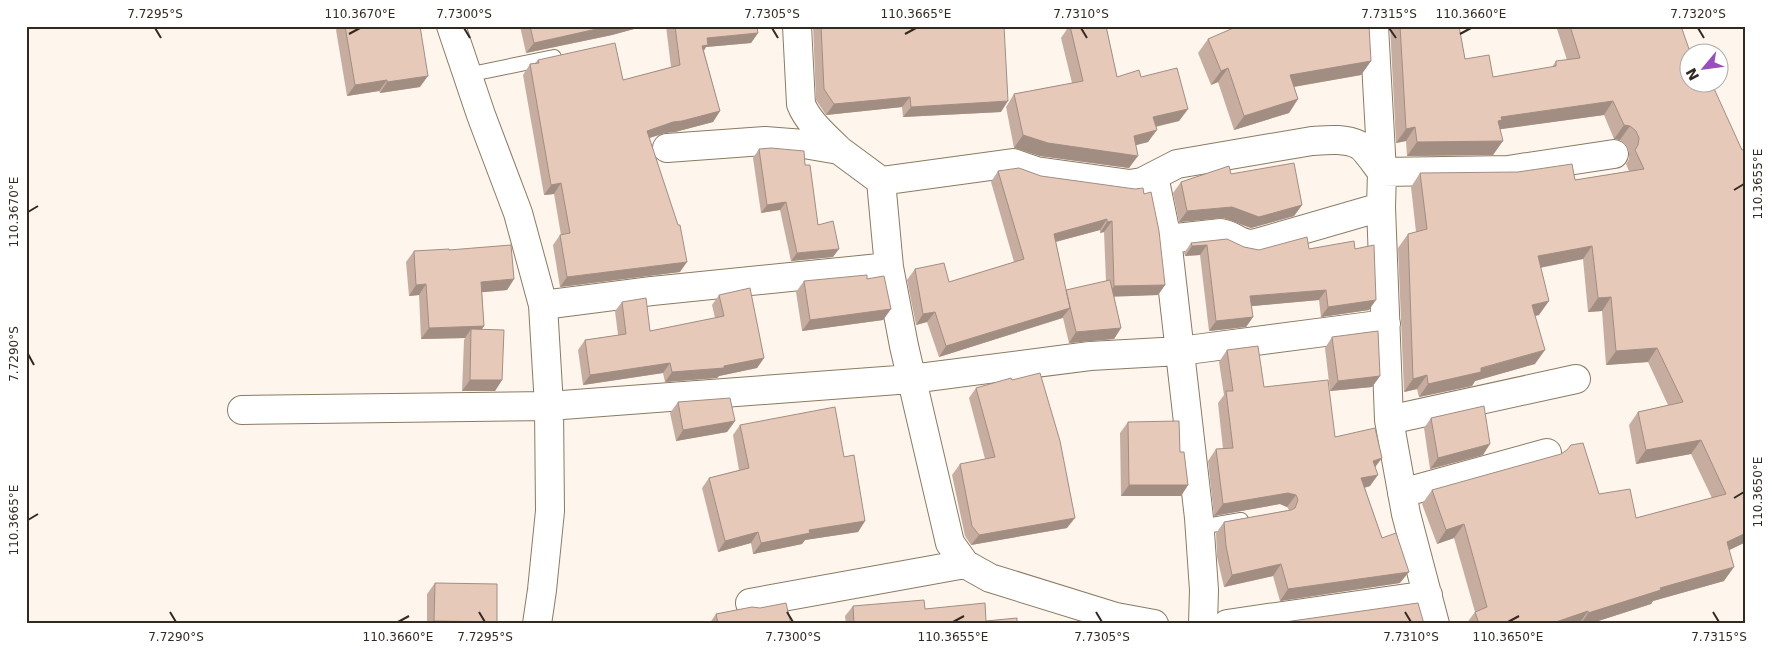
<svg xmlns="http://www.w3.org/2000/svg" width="1772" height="650" viewBox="0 0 1772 650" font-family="'DejaVu Sans',sans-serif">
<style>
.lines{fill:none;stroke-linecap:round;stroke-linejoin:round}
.service-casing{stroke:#8b7a63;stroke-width:16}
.minor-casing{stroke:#8b7a63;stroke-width:30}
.service{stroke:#fff;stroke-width:14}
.minor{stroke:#fff;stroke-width:28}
.wall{fill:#c7ada0;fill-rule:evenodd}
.shaded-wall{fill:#a28d82}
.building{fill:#e7c9ba;stroke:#a28d82}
.ticks{fill:none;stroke:#322a21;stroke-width:2}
.neatline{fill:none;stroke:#322a21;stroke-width:2}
.ticks-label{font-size:12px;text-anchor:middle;fill:#322a21}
</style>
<rect width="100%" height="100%" fill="#fef6ec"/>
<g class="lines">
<!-- service casing -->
<g class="service-casing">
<path id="service" d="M 467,75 L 554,57
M 1200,527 L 1241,520"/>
</g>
<!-- minor casing -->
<g class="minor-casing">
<path id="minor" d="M 451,26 L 481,115 L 518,213 L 543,305 L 549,406 L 550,511 L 542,590 L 537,624
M 797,26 L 801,104 C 808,122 825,136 839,150
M 1374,26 L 1382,172 L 1381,207 L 1389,420 L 1406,514 L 1435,624
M 667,148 L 765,141 L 804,144 L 839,150 L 881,181 L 1013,163 L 1036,171 L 1130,184 L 1142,182 L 1177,164 L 1312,141 C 1327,140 1345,138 1359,145 C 1366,149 1376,165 1382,172 L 1508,170 L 1614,154
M 1154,176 L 1167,239 L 1199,518 L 1204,590 L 1203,624
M 881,181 L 889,267 L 904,346 L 950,543 L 965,564 L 990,578 L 1116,617 L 1154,624
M 1167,239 L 1221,233 C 1235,235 1237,244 1253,244 L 1381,207
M 543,305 L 652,291 L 889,267
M 242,410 L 549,406 L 911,379 L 1090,356 L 1180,351 L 1386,324
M 1389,420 L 1576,379
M 1402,493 L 1547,453
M 750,603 L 965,564
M 1227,624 L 1428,595"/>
</g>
<!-- service -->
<use href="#service" class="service"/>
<!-- minor -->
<use href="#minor" class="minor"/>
</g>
<!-- wall -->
<path class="wall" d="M 339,26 L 420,26 L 420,87 L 380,93 L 379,91 L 347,96 L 336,30 Z
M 520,26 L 645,26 L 612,35 L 526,53 Z
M 666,26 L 757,26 L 758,33 L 751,43 L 706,47 L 704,51 L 720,111 L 713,122 L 675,132 L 665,133 L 649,138 L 680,272 L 560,287 L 553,245 L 560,235 L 561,235 L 554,194 L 544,195 L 523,75 L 530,64 L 535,63 L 538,60 L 623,80 L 671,67 Z
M 813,26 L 1004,26 L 1001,112 L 903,117 L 902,107 L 826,115 L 816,100 Z
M 1069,26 L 1106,26 L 1117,77 L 1141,77 L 1188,109 L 1179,121 L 1156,127 L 1148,142 L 1136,145 L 1129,168 L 1040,156 L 1014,148 L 1006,107 L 1014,94 L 1072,83 L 1061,38 Z
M 1390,26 L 1459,26 L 1465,59 L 1493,77 L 1552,67 L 1556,61 L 1567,60 L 1556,26 L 1683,26 L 1681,27 L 1702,86 L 1742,150 L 1746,149 L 1746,542 L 1729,550 L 1724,581 L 1653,601 L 1651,604 L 1589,624 L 1466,624 L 1475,612 L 1454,538 L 1437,544 L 1422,504 L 1432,490 L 1599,494 L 1636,518 L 1712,498 L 1691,454 L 1636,464 L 1629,425 L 1638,412 L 1668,405 L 1648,362 L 1606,365 L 1602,311 L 1588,312 L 1583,259 L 1540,268 L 1539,315 L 1535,316 L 1535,364 L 1475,381 L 1472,386 L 1419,397 L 1417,389 L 1404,392 L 1398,248 L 1408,234 L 1416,232 L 1411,187 L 1420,173 L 1575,180 L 1629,171 L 1626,164 L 1629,159 L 1629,152 L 1626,145 L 1620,140 L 1614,139 L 1604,115 L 1500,129 L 1493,155 L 1407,156 L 1406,141 L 1396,143 Z
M 1208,39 L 1371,61 L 1361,75 L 1294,87 L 1298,99 L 1289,113 L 1234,130 L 1218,82 L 1211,85 L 1198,53 Z
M 759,149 L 805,165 L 818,225 L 833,257 L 791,261 L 780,210 L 761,213 L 753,158 Z
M 998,171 L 1041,176 L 1144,194 L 1165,285 L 1158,295 L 1114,296 L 1121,328 L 1114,339 L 1069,343 L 1063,318 L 939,357 L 927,322 L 916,325 L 907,280 L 915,269 L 949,282 L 1014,262 L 991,182 ZM 1100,230 L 1100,233 L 1104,232 L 1106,281 L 1066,291 L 1056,242 Z
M 1231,174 L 1302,205 L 1294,216 L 1251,228 L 1224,218 L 1179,222 L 1173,193 L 1181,182 Z
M 1191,243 L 1244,247 L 1259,250 L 1309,249 L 1369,310 L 1321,317 L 1319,300 L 1251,306 L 1253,317 L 1246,327 L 1209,331 L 1200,255 L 1185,256 L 1184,253 Z
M 449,250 L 514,279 L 507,290 L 482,292 L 484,326 L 482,329 L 502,380 L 495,391 L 462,391 L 464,340 L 465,338 L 421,339 L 419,295 L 409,296 L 406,262 L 414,251 Z
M 804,281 L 891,309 L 883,320 L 802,331 L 796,292 Z
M 719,295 L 764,358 L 757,368 L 719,376 L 717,378 L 665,382 L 663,373 L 583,385 L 578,350 L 585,340 L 618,335 L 615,311 L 622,302 L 650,331 L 715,318 L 712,305 Z
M 1332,337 L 1380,376 L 1372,387 L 1330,391 L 1325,348 Z
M 1227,350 L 1264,387 L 1375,467 L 1370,486 L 1365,488 L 1382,538 L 1400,583 L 1280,601 L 1273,576 L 1224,587 L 1217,557 L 1216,533 L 1224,522 L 1289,510 L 1287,507 L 1280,504 L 1214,516 L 1208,461 L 1216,449 L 1223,449 L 1218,403 L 1224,395 L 1219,362 Z
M 976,388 L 1067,528 L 971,545 L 965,536 L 952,475 L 960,464 L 985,459 L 969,398 Z
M 678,402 L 735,421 L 727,432 L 676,441 L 670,413 Z
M 1431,418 L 1483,455 L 1430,469 L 1424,428 Z
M 1128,422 L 1180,452 L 1188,485 L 1181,496 L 1121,496 L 1120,433 Z
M 740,425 L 844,457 L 865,521 L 858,532 L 805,540 L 802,544 L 753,554 L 751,543 L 718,552 L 702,488 L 709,478 L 739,470 L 733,435 Z
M 435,583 L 497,622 L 496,624 L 427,624 L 427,594 Z
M 853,606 L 925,609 L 986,621 L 1017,624 L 846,624 L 845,616 Z
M 716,614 L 791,624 L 709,624 Z"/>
<!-- shaded-wall -->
<path class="shaded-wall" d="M 610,26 L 645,26 L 612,35 L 526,53 L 534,43 Z
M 758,33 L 751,43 L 706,47 L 700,56 L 695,56 L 707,38 Z
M 1371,61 L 1361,75 L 1281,89 L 1290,75 Z
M 1228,68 L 1218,82 L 1211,85 L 1221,71 Z
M 428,76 L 420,87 L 380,93 L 387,82 Z
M 387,80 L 379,91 L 347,96 L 355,85 Z
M 910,97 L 902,107 L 826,115 L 834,104 Z
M 1298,99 L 1289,113 L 1234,130 L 1244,116 Z
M 1008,101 L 1001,112 L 903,117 L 911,107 Z
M 1613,101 L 1604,115 L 1495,130 L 1488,135 L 1501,117 Z
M 1188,109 L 1179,121 L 1144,129 L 1153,117 Z
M 720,111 L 713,122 L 675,132 L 665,133 L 640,141 L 647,131 L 673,122 Z
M 1624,125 L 1630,126 L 1620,140 L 1614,139 Z
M 1415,127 L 1406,141 L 1396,143 L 1406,129 Z
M 1157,130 L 1148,142 L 1125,148 L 1134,136 Z
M 1023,135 L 1138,156 L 1129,168 L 1040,156 L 1014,148 Z
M 1503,141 L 1493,155 L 1407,156 L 1417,142 Z
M 561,183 L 554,194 L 544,195 L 551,185 Z
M 786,202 L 780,210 L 761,213 L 767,205 Z
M 1302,205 L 1294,216 L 1251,228 L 1224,218 L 1179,222 L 1187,211 L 1232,207 Z
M 1107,219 L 1100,230 L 1047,244 L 1054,234 Z
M 1112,221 L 1104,232 L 1100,233 L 1107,222 Z
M 1207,245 L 1200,255 L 1185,256 L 1192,246 Z
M 1592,246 L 1583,259 L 1528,270 L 1538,256 Z
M 839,249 L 833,257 L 791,261 L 797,253 Z
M 687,262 L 680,272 L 560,287 L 567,277 Z
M 514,279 L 507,290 L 474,293 L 481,282 Z
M 426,284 L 419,295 L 409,296 L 416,285 Z
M 1165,285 L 1158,295 L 1107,297 L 1114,286 Z
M 1326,290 L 1319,300 L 1243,307 L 1250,296 Z
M 1611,297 L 1602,311 L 1588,312 L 1598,298 Z
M 1376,300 L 1369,310 L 1321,317 L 1328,307 Z
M 1549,301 L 1539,315 L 1522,319 L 1532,305 Z
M 1070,308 L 1062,318 L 939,357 L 946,346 Z
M 891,309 L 883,320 L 802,331 L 810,320 Z
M 935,312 L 927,322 L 916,325 L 923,314 Z
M 1253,317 L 1246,327 L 1209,331 L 1216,321 Z
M 484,326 L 476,337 L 471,329 L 465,338 L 421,339 L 429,328 Z
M 1121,328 L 1114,339 L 1069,343 L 1076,332 Z
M 1657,348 L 1648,362 L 1606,365 L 1616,351 Z
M 1545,350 L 1535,364 L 1475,381 L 1472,386 L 1419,397 L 1428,384 Z
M 764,358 L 757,368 L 719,376 L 717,378 L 665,382 L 672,372 L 724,366 Z
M 670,363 L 663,373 L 583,385 L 590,375 Z
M 1427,375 L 1417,389 L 1404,392 L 1413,379 Z
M 1380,376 L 1372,387 L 1330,391 L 1338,381 Z
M 470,380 L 502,380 L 495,391 L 462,391 Z
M 735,421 L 727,432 L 676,441 L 683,430 Z
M 1701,440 L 1691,454 L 1636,464 L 1646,450 Z
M 1490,444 L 1483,455 L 1430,469 L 1438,458 Z
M 1382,458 L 1373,470 L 1373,461 Z
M 1378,475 L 1370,486 L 1353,490 L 1361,478 Z
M 1129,485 L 1188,485 L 1181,496 L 1121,496 Z
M 1288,493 L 1296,495 L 1287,507 L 1280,504 L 1214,516 L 1223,504 Z
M 1075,518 L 1067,528 L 971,545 L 979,535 Z
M 865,521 L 858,532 L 805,540 L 802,544 L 753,554 L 761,543 L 809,530 Z
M 1464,524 L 1454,538 L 1437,544 L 1446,530 Z
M 758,532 L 751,543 L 718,552 L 725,541 Z
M 1746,533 L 1746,542 L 1717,556 L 1727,542 Z
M 1281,564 L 1273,576 L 1224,587 L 1232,575 Z
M 1734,567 L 1724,581 L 1653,601 L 1651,604 L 1589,624 L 1581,624 L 1588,613 L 1660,588 Z
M 1409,572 L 1400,583 L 1280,601 L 1288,589 Z
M 1588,611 L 1579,624 L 1550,624 Z
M 434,621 L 497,622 L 496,624 L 432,624 Z"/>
<!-- building -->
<path class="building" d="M 345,26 L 420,26 L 428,76 L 387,82 L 387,80 L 355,85 Z
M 530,26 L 610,26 L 534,43 Z
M 675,26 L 757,26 L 758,33 L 707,38 L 708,45 L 702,46 L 720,111 L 682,121 L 673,122 L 647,131 L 678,225 L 680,225 L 687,262 L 567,277 L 560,235 L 570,233 L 561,183 L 551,185 L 530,64 L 539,63 L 538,60 L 615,43 L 623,80 L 680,65 Z
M 821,26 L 1004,26 L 1008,101 L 911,107 L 910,97 L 834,104 L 824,89 Z
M 1070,26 L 1106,26 L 1117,77 L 1139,70 L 1141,77 L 1177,68 L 1188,109 L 1153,117 L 1157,130 L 1134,136 L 1138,156 L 1048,143 L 1023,135 L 1014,94 L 1083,81 Z
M 1238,26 L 1369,26 L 1371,61 L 1290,75 L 1298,99 L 1244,116 L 1228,68 L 1221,71 L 1208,39 Z
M 1400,26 L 1459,26 L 1465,59 L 1489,55 L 1493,77 L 1556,66 L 1556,61 L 1580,58 L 1570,26 L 1681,26 L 1690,52 L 1690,82 L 1701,82 L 1702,86 L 1711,82 L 1742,150 L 1746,149 L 1746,533 L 1727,542 L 1734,567 L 1660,588 L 1661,590 L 1588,613 L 1588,611 L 1550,624 L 1479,624 L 1475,612 L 1487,607 L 1464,524 L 1446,530 L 1432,490 L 1561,454 L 1567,450 L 1571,445 L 1583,443 L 1599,494 L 1630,489 L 1636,518 L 1726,494 L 1701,440 L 1646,450 L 1638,412 L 1683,402 L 1657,348 L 1616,351 L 1611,297 L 1598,298 L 1592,246 L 1538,256 L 1549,301 L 1532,305 L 1545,350 L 1481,368 L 1481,372 L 1428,384 L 1427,375 L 1413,379 L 1408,234 L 1427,229 L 1420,173 L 1518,172 L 1572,164 L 1575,180 L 1644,169 L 1635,150 L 1638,145 L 1639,138 L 1636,131 L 1630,126 L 1624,125 L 1613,101 L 1501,117 L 1502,120 L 1498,121 L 1503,141 L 1417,142 L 1415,127 L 1406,129 Z
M 771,148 L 804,151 L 805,165 L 810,165 L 818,225 L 833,221 L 839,249 L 797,253 L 786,202 L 767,205 L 759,149 Z
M 1294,163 L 1302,205 L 1259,217 L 1232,207 L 1187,211 L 1181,182 L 1229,166 L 1231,174 Z
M 1019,168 L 1041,176 L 1135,189 L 1143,188 L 1144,194 L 1151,192 L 1159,231 L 1165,285 L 1114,286 L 1112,221 L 1107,222 L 1107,219 L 1054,234 L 1070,308 L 946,346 L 935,312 L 923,314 L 915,269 L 944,263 L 949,282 L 1024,259 L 998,171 Z
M 1307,237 L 1309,249 L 1354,241 L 1355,249 L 1374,245 L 1376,300 L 1328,307 L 1326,290 L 1250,296 L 1253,317 L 1216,321 L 1207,245 L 1192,246 L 1191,243 L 1227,239 L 1244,247 L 1259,250 Z
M 511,245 L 514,279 L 481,282 L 484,326 L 429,328 L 426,284 L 416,285 L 414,251 L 449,249 L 449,250 Z
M 867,275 L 867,279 L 884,276 L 891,309 L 810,320 L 804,281 Z
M 1110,280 L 1121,328 L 1076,332 L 1066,290 Z
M 750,288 L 764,358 L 724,366 L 724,368 L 672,372 L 670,363 L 590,375 L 585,340 L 626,334 L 622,302 L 646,298 L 650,331 L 724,316 L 719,295 Z
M 471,329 L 504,330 L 502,380 L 470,380 Z
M 1378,331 L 1380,376 L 1338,381 L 1332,337 Z
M 1258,346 L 1264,387 L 1328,380 L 1335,437 L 1375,428 L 1382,458 L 1373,461 L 1378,475 L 1361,478 L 1382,538 L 1396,533 L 1409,572 L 1288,589 L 1281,564 L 1232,575 L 1226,546 L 1224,522 L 1291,510 L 1295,508 L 1298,500 L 1296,495 L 1288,493 L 1223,504 L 1216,449 L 1233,448 L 1226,391 L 1233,391 L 1227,350 Z
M 1040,373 L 1060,441 L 1075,518 L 979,535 L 972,526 L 960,464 L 995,457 L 976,388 L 1011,378 L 1012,380 Z
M 730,398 L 735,421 L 683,430 L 678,402 Z
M 1484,406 L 1490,444 L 1438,458 L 1431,418 Z
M 835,407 L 844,457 L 854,455 L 865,521 L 809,530 L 810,533 L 761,543 L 758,532 L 725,541 L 709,478 L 749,468 L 740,425 Z
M 1179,421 L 1180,452 L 1184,452 L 1188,485 L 1129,485 L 1128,422 Z
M 435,583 L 497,584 L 497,622 L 434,621 Z
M 924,600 L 925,609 L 985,603 L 986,621 L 1017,618 L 1017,624 L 854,624 L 853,606 Z
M 786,603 L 791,624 L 718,624 L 716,614 L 752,607 L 760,608 Z
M 1418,603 L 1424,624 L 1271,624 Z"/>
<!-- ticks -->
<path class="ticks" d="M 155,28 L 161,38M 464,28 L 470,38M 772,28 L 778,38M 1081,28 L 1087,38M 1389,28 L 1396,38M 1698,28 L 1704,38M 349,34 L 360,28M 905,34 L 916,28M 1460,34 L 1471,28M 1734,190 L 1744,184M 28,212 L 38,206M 28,354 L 34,365M 1734,498 L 1744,492M 28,520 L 38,514M 170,612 L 176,622M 479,612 L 485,622M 787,612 L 793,622M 1096,612 L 1102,622M 1405,612 L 1411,622M 1713,612 L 1719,622M 398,622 L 409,616M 953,622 L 964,616M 1508,622 L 1519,616"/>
<!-- border -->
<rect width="1772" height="650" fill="none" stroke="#ffffff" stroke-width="55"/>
<!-- north arrow -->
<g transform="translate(1704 68) rotate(241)"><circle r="24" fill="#ffffff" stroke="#adaaa6"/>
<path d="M0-4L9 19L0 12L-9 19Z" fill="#994ec0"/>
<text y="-8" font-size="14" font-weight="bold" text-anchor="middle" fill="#322a21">N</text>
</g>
<rect x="28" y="28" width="1716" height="594" class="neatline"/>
<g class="ticks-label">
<text x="155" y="18">7.7295°S</text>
<text x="360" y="18">110.3670°E</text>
<text x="464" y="18">7.7300°S</text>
<text x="772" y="18">7.7305°S</text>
<text x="916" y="18">110.3665°E</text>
<text x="1081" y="18">7.7310°S</text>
<text x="1389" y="18">7.7315°S</text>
<text x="1471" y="18">110.3660°E</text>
<text x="1698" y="18">7.7320°S</text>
<text transform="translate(1758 184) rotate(-90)" y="4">110.3655°E</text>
<text transform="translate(14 212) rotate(-90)" y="4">110.3670°E</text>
<text transform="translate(14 354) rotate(-90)" y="4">7.7290°S</text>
<text transform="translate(1758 492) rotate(-90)" y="4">110.3650°E</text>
<text transform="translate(14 520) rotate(-90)" y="4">110.3665°E</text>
<text x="176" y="641">7.7290°S</text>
<text x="398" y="641">110.3660°E</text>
<text x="485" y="641">7.7295°S</text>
<text x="793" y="641">7.7300°S</text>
<text x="953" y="641">110.3655°E</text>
<text x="1102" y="641">7.7305°S</text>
<text x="1411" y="641">7.7310°S</text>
<text x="1508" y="641">110.3650°E</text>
<text x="1719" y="641">7.7315°S</text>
</g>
</svg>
